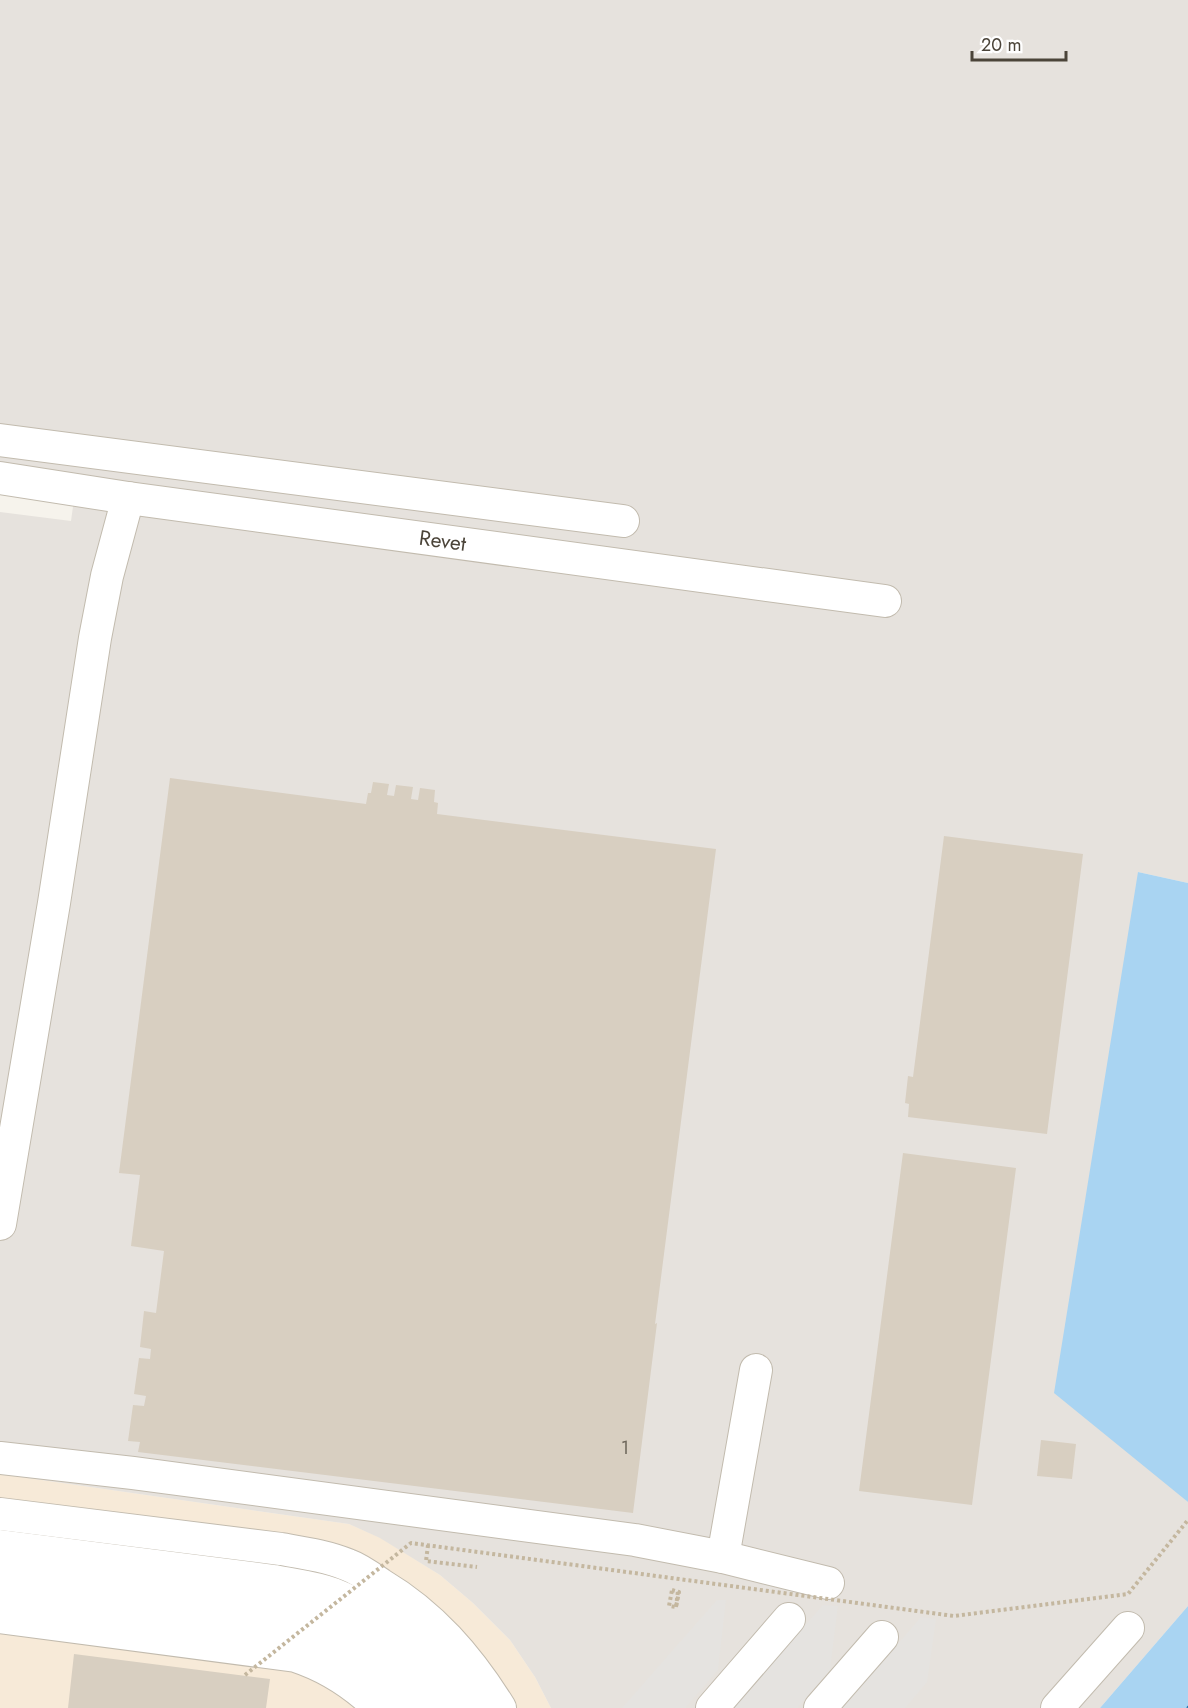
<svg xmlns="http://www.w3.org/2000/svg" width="1188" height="1708" viewBox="0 0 1188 1708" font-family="Jost,sans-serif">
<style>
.commercial{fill:#f7ead8}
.industrial{fill:#e6e2dd}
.parking{fill:#e5e3e0}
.water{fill:#a9d4f2}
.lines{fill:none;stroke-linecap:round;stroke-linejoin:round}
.ferry{stroke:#2e7ab2;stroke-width:1.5;stroke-dasharray:8 6;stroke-linecap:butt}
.building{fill:#d8cfc1}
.minor-casing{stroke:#c2bbae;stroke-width:34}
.path{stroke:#c4b79f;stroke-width:4;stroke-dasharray:3 3;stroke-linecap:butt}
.minor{stroke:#fff;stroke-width:32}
.path-bridge{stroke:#c4b79f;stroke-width:4;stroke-dasharray:3 3;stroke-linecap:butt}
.labels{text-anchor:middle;stroke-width:5;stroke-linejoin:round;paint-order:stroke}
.number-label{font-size:18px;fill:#6e675b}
.street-label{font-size:21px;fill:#4b4439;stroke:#fff}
</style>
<rect width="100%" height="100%" fill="#f6f3ec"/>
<!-- commercial -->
<path class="commercial" d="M 0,1474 L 349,1524 L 381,1538 L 440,1575 L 473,1603 L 510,1640 L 535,1677 L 551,1708 L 0,1708 Z"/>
<!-- industrial -->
<path class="industrial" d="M 0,0 L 1188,0 L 1188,883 L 1138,872 L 1183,1497 L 1188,1502 L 1188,1606 L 1100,1708 L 551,1708 L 535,1677 L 510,1640 L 473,1603 L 440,1575 L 380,1538 L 349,1524 L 0,1474 L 0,512 L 71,521 L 77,478 L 0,466 Z"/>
<!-- parking -->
<path class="parking" d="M 717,1600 L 726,1600 L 718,1670 L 685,1708 L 622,1708 Z
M 823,1605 L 838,1606 L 830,1670 L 797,1708 L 733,1708 Z
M 921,1617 L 936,1619 L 927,1682 L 905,1708 L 843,1708 Z"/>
<!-- water -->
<path class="water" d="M 1138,872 L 1188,883 L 1188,1502 L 1054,1393 Z
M 1188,1606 L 1188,1708 L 1100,1708 Z"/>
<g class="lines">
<!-- ferry -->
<path class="ferry" d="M 1187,1708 L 1188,1706"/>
</g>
<!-- building -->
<path class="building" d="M 170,778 L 366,804 L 368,793 L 371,793 L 373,782 L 389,784 L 387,795 L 394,796 L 396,785 L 413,787 L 411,799 L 418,800 L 420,788 L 435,790 L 434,802 L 438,803 L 437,814 L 716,849 L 655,1324 L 657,1323 L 633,1513 L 138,1452 L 140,1442 L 128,1441 L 133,1405 L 144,1406 L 146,1396 L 134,1394 L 139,1358 L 150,1359 L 151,1349 L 140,1347 L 144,1311 L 156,1313 L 164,1251 L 131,1246 L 140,1175 L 119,1173 Z
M 944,836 L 1083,854 L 1047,1134 L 908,1117 L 909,1104 L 905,1103 L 908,1076 L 913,1077 Z
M 903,1153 L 1016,1168 L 972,1505 L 859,1491 Z
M 1041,1440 L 1076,1444 L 1072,1479 L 1037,1476 Z
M 74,1654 L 270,1679 L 266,1708 L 68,1708 Z"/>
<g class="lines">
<!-- minor casing -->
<g class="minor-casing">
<g id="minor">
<path d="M 0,440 L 623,521"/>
<path id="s1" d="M 0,478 L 128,498 L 885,601"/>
<path d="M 0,1224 L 54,903 L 95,638 L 107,576 L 128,498"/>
<path d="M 0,1458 L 133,1473 L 635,1540 L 723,1557 L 828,1583"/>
<path d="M 0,1514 L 281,1549 C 304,1553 326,1556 348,1565 C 359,1569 370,1577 380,1584 C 432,1615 468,1657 500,1708"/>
<path d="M 0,1546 L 274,1581 C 293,1585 314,1587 333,1594 C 387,1615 439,1659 470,1708"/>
<path d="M 723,1557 L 756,1370"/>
<path d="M 0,1570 L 270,1605 C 289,1608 308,1609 325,1616 C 371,1635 410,1669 441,1708"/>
<path d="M 0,1594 L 267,1628 L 316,1638 L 358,1661 L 388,1685 L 411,1708"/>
<path d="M 0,1617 L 296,1656 C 326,1666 356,1685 379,1708"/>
<path d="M 712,1708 L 789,1619"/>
<path d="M 820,1708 L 882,1637"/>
<path d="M 1057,1708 L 1128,1628"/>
</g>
</g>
<!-- path -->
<path class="path" d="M 428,1545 L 426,1561 L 477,1567
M 672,1590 L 679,1592 L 676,1607 L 669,1606 Z"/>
<!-- minor -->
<use href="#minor" class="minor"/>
<!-- path-bridge -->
<path class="path-bridge" d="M 676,1607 L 678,1591
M 245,1675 L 411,1543 L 954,1616 L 1128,1594 L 1188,1520"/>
</g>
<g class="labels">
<!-- number labels -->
<g class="number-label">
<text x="625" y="1454">1</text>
</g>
<!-- street labels -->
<g class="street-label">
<text dy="7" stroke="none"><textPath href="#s1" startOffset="447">Revet</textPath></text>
</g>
</g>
<!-- scale -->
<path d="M972 51v9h94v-9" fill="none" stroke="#4b4439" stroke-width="3"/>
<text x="981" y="51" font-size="18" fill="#4b4439" stroke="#ffffff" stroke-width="4.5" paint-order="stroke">20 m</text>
</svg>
